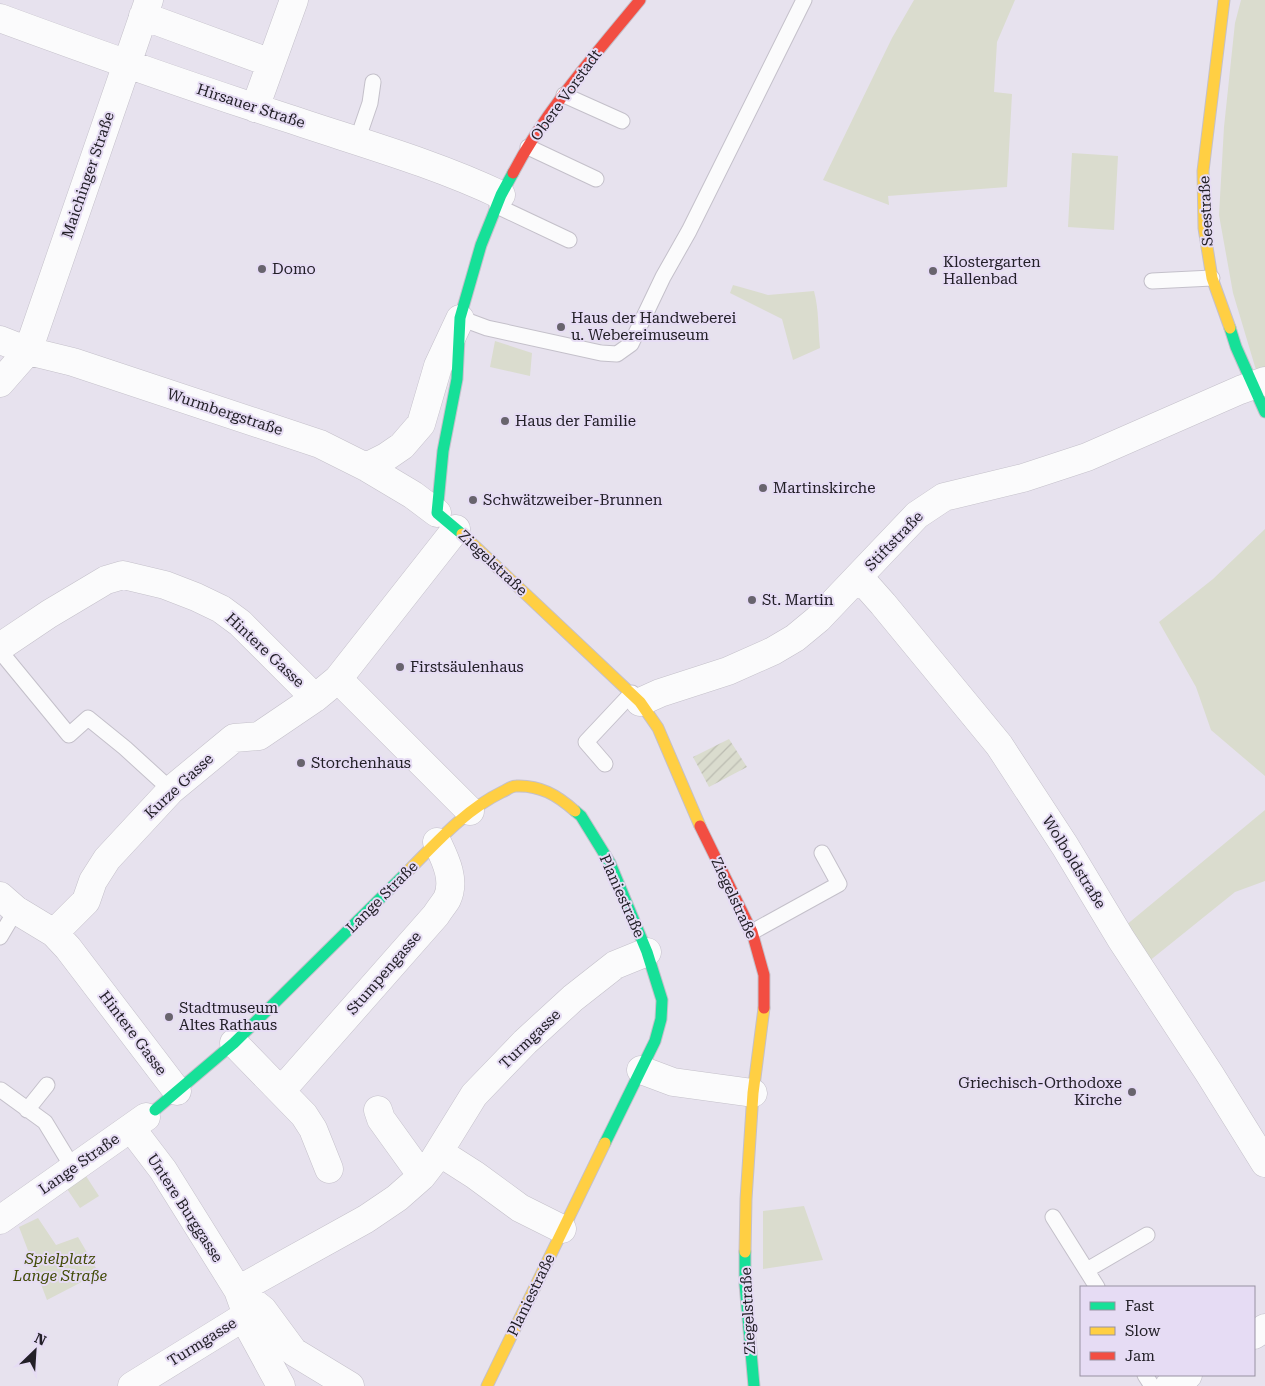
<svg xmlns="http://www.w3.org/2000/svg" width="1265" height="1386" viewBox="0 0 1265 1386" font-family="'Roboto Serif',serif">
<style>
.green{fill:#dadcce}
.garden{fill:url(#garden-furrows)}
.lines{fill:none;stroke-linecap:round;stroke-linejoin:round}
.lane-casing{stroke:#c4c0ca;stroke-width:17}
.street-casing{stroke:#c4c0ca;stroke-width:29}
.fast-casing{stroke:#c4c0ca;stroke-width:13}
.slow-casing{stroke:#c4c0ca;stroke-width:13}
.jam-casing{stroke:#c4c0ca;stroke-width:13}
.lane{stroke:#fbfbfc;stroke-width:15}
.street{stroke:#fbfbfc;stroke-width:28}
.fast{stroke:#16e098;stroke-width:11}
.slow{stroke:#ffcf43;stroke-width:11}
.jam{stroke:#f24e42;stroke-width:11}
.poi-dot{fill:#68646d;stroke:#e6dcf4;stroke-width:2}
.labels{text-anchor:middle;stroke-width:4;stroke-linejoin:round;paint-order:stroke}
.street-label{font-size:15px;fill:#232028;stroke:#e6dcf4}
.poi-label{font-size:15px;fill:#232028;stroke:#e6dcf4;text-anchor:start}
.park-label{font-size:15px;font-style:italic;fill:#404a04;stroke:#e6dcf4}
</style>
<defs>
<pattern id="garden-furrows" width="10" height="10" patternUnits="userSpaceOnUse" patternTransform="scale(1.25)"><rect width="10" height="10" fill="#dadcce"/><path d="M-1 1l2-2M0 10L10 0M9 11l2-2" fill="none" stroke="#bbbcb1"/></pattern>
</defs>
<rect width="100%" height="100%" fill="#e7e2ee"/>
<!-- green -->
<path class="green" d="M 914,0 L 1015,0 L 997,42 L 994,92 L 1012,94 L 1007,187 L 888,196 L 889,205 L 823,180 L 892,38 Z
M 1241,0 L 1265,0 L 1265,393 L 1259,380 L 1233,293 L 1219,215 L 1224,127 L 1235,23 Z
M 1072,153 L 1118,156 L 1114,230 L 1068,227 Z
M 733,285 L 768,295 L 814,291 C 819,310 818,328 820,348 L 793,360 L 782,319 L 730,293 Z
M 495,341 L 532,353 L 530,376 L 490,367 Z
M 1265,529 L 1265,776 L 1211,730 L 1196,687 L 1159,622 L 1213,579 Z
M 1265,810 L 1265,881 L 1235,892 L 1148,962 L 1125,926 Z
M 84,1173 L 99,1196 L 80,1208 L 65,1186 Z
M 804,1206 L 823,1260 L 763,1269 L 763,1211 Z
M 38,1218 L 56,1245 L 78,1237 L 99,1273 L 47,1300 L 19,1227 Z"/>
<!-- garden -->
<path class="garden" d="M 729,739 L 747,767 L 709,787 L 693,757 Z"/>
<g class="lines">
<!-- lane casing -->
<g class="lane-casing">
<path id="lane" d="M 564,95 L 622,121
M 357,141 L 370,103 L 373,82
M 528,147 L 596,179
M 497,206 L 569,240
M 1152,281 L 1212,278
M 460,318 L 487,328 L 601,353 L 617,354 L 631,344 L 663,277 L 689,231 L 804,0
M 0,651 L 69,735 L 88,718 L 125,748 L 171,790
M 605,764 L 586,742 L 632,693
M 752,932 L 839,884 L 822,853
M 0,937 L 16,910
M 1,1090 L 45,1122 L 73,1168
M 27,1110 L 47,1085
M 1053,1217 L 1097,1287
M 1087,1270 L 1147,1235
M 1145,1375 L 1152,1386"/>
</g>
<!-- street casing -->
<g class="street-casing">
<path id="street" d="M 143,16 L 271,63
M 0,18 C 95,53 191,87 287,118 C 358,142 434,163 501,195
M 255,108 L 294,0
M 0,340 L 28,351 L 73,362 L 320,444 L 366,467 L 413,495 L 437,513
M 0,383 L 28,351 L 149,0
M 366,467 L 386,457 L 402,446 L 421,424 L 438,366 L 460,319
M 859,577 L 883,604 L 999,745 L 1065,846 L 1121,939 L 1209,1073 L 1265,1163
M 0,647 L 49,614 L 106,580 L 123,575 L 165,585 L 196,597 L 221,609 L 240,623 L 315,698
M 338,679 L 470,811
M 640,702 L 660,693 L 728,671 L 773,651 L 795,638 L 818,619 L 917,515 L 944,497 L 1023,478 L 1087,457 L 1240,390 L 1265,381
M 0,896 L 16,910 L 54,933 L 68,948 L 177,1091
M 54,933 L 86,901 L 93,881 L 107,859 L 171,790 L 234,738 L 259,736 L 315,698 L 338,679 L 456,529
M 234,1043 L 304,1115 L 313,1129 L 329,1169
M 641,1070 L 673,1082 L 753,1093
M 281,1091 L 436,915 C 439,910 444,904 447,899 C 456,880 445,859 437,842
M 378,1110 L 381,1119 L 422,1176
M 131,1128 L 163,1170 L 238,1290 L 247,1315 L 250,1329 L 281,1386
M 439,1152 L 475,1175 L 520,1208 L 562,1229
M 0,1220 L 146,1117
M 1254,1335 L 1265,1328
M 132,1386 L 247,1315
M 350,1386 L 294,1352 L 263,1310 L 238,1290 L 366,1219 L 397,1198 L 422,1176 L 432,1163 L 474,1095 L 525,1042 L 573,998 L 615,965 L 647,952
M 1169,1386 L 1188,1375"/>
</g>
<!-- fast casing -->
<g class="fast-casing">
<path id="fast" d="M 1230,328 L 1236,347 L 1265,412
M 462,534 L 437,513 L 443,451 L 457,379 L 460,318 L 481,245 L 501,195 L 513,173
M 575,811 L 581,816 L 610,863 L 647,952 L 662,1000 L 661,1019 L 655,1041 L 605,1143
M 155,1110 L 234,1043 L 408,871
M 745,1252 L 745,1284 L 754,1386"/>
</g>
<!-- slow casing -->
<g class="slow-casing">
<path id="slow" d="M 1224,0 L 1203,171 L 1204,228 L 1212,278 L 1230,328
M 462,534 L 640,702 L 658,728 L 700,826
M 408,871 C 437,842 465,810 502,792 C 507,790 511,786 516,786 C 540,785 557,795 575,811
M 745,1252 L 746,1199 L 753,1093 L 764,1008
M 487,1386 L 605,1143"/>
</g>
<!-- jam casing -->
<g class="jam-casing">
<path id="jam" d="M 513,173 C 546,110 595,55 640,0
M 700,826 L 752,932 L 764,975 L 764,1008"/>
</g>
<!-- lane -->
<use href="#lane" class="lane"/>
<!-- street -->
<use href="#street" class="street"/>
<!-- fast -->
<use href="#fast" class="fast"/>
<!-- slow -->
<use href="#slow" class="slow"/>
<!-- jam -->
<use href="#jam" class="jam"/>
</g>
<!-- markers -->
<g class="poi-dot">
<circle cx="262" cy="269" r="5"/>
<circle cx="933" cy="271" r="5"/>
<circle cx="561" cy="327" r="5"/>
<circle cx="505" cy="421" r="5"/>
<circle cx="763" cy="488" r="5"/>
<circle cx="473" cy="500" r="5"/>
<circle cx="752" cy="600" r="5"/>
<circle cx="400" cy="667" r="5"/>
<circle cx="301" cy="763" r="5"/>
<circle cx="169" cy="1017" r="5"/>
<circle cx="1132" cy="1092" r="5"/>
</g>
<g class="labels">
<!-- street labels -->
<g class="street-label">
<text transform="translate(566 95) rotate(-54)" y="5">Obere Vorstadt</text>
<text transform="translate(251 106) rotate(18)" y="5">Hirsauer Straße</text>
<text transform="translate(88 175) rotate(-71)" y="5">Maichinger Straße</text>
<text transform="translate(1206 211) rotate(-93)" y="5">Seestraße</text>
<text transform="translate(225 412) rotate(18)" y="5">Wurmbergstraße</text>
<text transform="translate(894 541) rotate(-46)" y="5">Stiftstraße</text>
<text transform="translate(493 563) rotate(43)" y="5">Ziegelstraße</text>
<text transform="translate(265 650) rotate(43)" y="5">Hintere Gasse</text>
<text transform="translate(179 786) rotate(-43)" y="5">Kurze Gasse</text>
<text transform="translate(1074 862) rotate(58)" y="5">Wolboldstraße</text>
<text transform="translate(622 896) rotate(66)" y="5">Planiestraße</text>
<text transform="translate(382 897) rotate(-45)" y="5">Lange Straße</text>
<text transform="translate(734 898) rotate(65)" y="5">Ziegelstraße</text>
<text transform="translate(384 973) rotate(-49)" y="5">Stumpengasse</text>
<text transform="translate(133 1033) rotate(53)" y="5">Hintere Gasse</text>
<text transform="translate(530 1039) rotate(-44)" y="5">Turmgasse</text>
<text transform="translate(79 1164) rotate(-35)" y="5">Lange Straße</text>
<text transform="translate(185 1208) rotate(57)" y="5">Untere Burggasse</text>
<text transform="translate(531 1295) rotate(-64)" y="5">Planiestraße</text>
<text transform="translate(748 1311) rotate(-93)" y="5">Ziegelstraße</text>
<text transform="translate(202 1342) rotate(-32)" y="5">Turmgasse</text>
</g>
<!-- poi labels -->
<g class="poi-label">
<text x="943" y="267">Klostergarten<tspan x="943" dy="17">Hallenbad</tspan></text>
<text x="272" y="274">Domo</text>
<text x="571" y="323">Haus der Handweberei<tspan x="571" dy="17">u. Webereimuseum</tspan></text>
<text x="515" y="426">Haus der Familie</text>
<text x="773" y="493">Martinskirche</text>
<text x="483" y="505">Schwätzweiber-Brunnen</text>
<text x="762" y="605">St. Martin</text>
<text x="410" y="672">Firstsäulenhaus</text>
<text x="311" y="768">Storchenhaus</text>
<text x="179" y="1013">Stadtmuseum<tspan x="179" dy="17">Altes Rathaus</tspan></text>
<text x="1122" y="1088" text-anchor="end">Griechisch-Orthodoxe<tspan x="1122" dy="17">Kirche</tspan></text>
</g>
<!-- park labels -->
<g class="park-label">
<text x="60" y="1264">Spielplatz<tspan x="60" dy="17">Lange Straße</tspan></text>
</g>
</g>
<!-- legend -->
<rect x="1080" y="1286" width="175" height="90" fill="#e6dcf4" stroke="#9891a2"/>
<rect x="1090" y="1302" width="25" height="8" fill="#16e098" stroke="#9891a2"/>
<text x="1125" y="1311" font-size="15" fill="#232028">Fast</text>
<rect x="1090" y="1327" width="25" height="8" fill="#ffcf43" stroke="#9891a2"/>
<text x="1125" y="1336" font-size="15" fill="#232028">Slow</text>
<rect x="1090" y="1352" width="25" height="8" fill="#f24e42" stroke="#9891a2"/>
<text x="1125" y="1361" font-size="15" fill="#232028">Jam</text>
<!-- north arrow -->
<g transform="translate(35 1351) rotate(25)" stroke="#e6dcf4" stroke-width="4" paint-order="stroke">
<path d="M0-4L9 19L0 12L-9 19Z" fill="#232028"/>
<text y="-8" font-size="14" font-weight="bold" text-anchor="middle" fill="#232028">N</text>
</g>
</svg>
